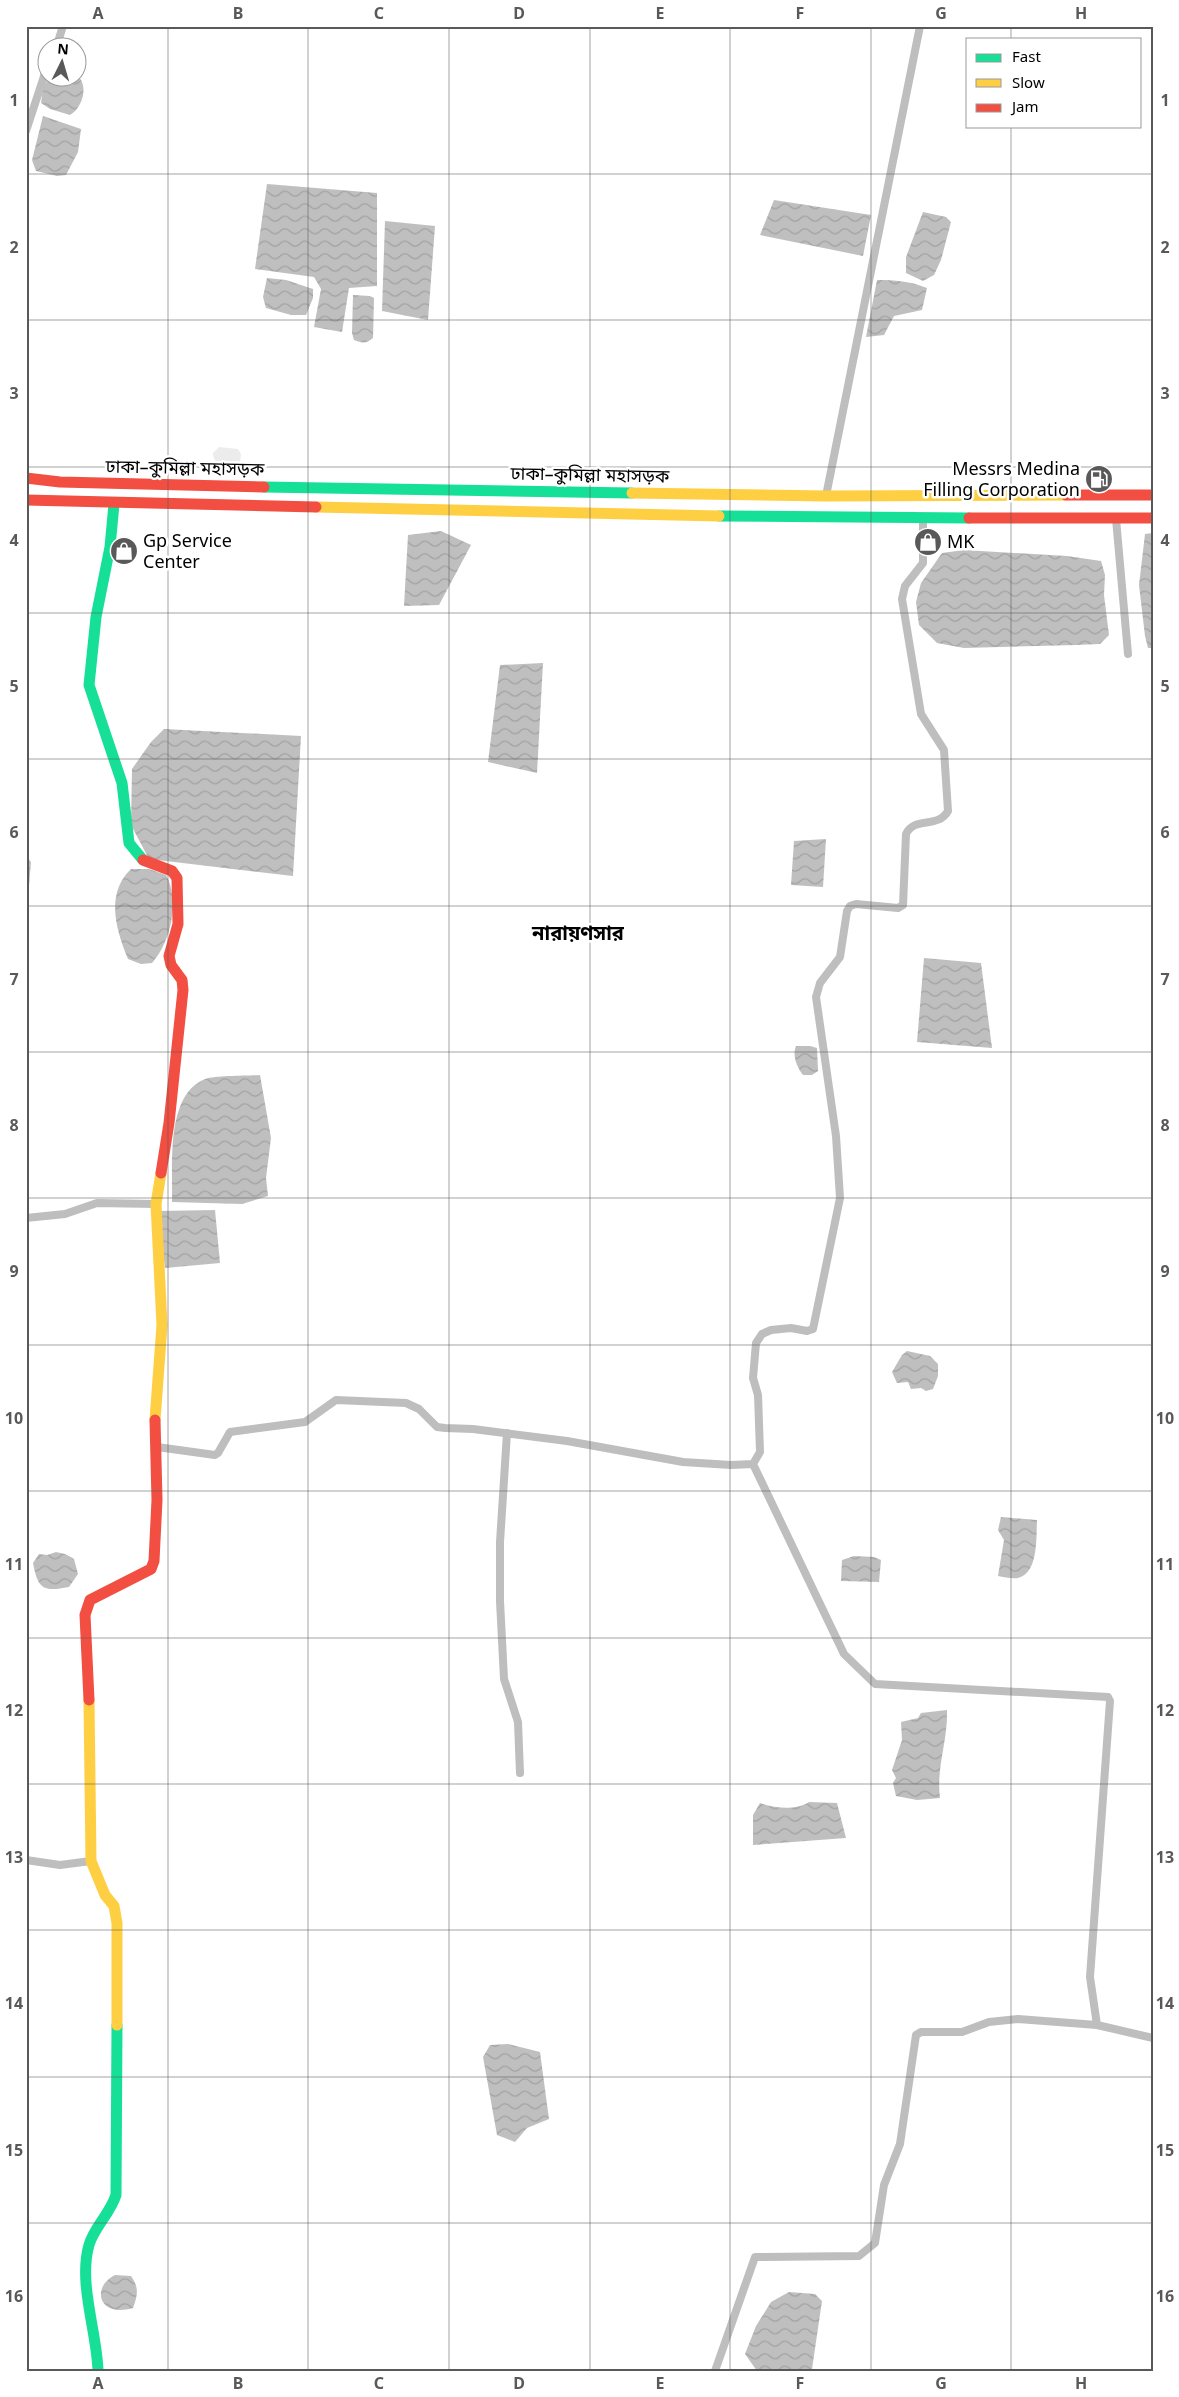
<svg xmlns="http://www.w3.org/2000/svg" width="1179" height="2397" viewBox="0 0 1179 2397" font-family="'Noto Sans','Noto Sans Bengali',sans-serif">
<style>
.green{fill:#ececec}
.water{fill:url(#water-waves)}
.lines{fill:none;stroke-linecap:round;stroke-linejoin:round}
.street{stroke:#bebebe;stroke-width:8}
.fast{stroke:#16e098;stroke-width:11}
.slow{stroke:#ffcf43;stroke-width:11}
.jam{stroke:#f24e42;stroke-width:11}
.grid{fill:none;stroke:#595959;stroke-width:1;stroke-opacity:0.55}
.labels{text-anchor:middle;stroke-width:5;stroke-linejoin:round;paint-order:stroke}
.street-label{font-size:18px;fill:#000;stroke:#fff}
.poi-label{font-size:18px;fill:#000;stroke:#fff;text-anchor:start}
.quarter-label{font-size:20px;font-weight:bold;fill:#000;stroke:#fff}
.neatline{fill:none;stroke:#595959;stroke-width:2}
.grid-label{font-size:16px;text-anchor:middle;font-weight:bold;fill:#595959}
</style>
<defs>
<pattern id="water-waves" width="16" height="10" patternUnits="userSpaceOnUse" patternTransform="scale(1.25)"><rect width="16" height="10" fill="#bfbfbf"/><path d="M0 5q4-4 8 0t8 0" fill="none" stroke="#a2a2a2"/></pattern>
</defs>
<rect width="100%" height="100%" fill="#fff"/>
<!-- green -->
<path class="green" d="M 219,447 L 238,449 L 241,454 L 240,462 C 231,469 213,467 213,453 Z"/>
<!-- water -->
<path class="water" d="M 78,76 C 89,87 82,108 70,115 L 50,109 L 41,103 L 43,88 L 49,78 Z
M 43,116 L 81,129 L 78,152 L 66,175 L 57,176 L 36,171 L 32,160 Z
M 267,184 L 377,193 L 377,286 L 349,288 L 342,332 L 314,327 L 321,289 L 314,277 L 255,269 Z
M 774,200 L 871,215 L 863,256 L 760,235 Z
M 923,212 L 946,217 L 951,222 L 941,260 L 934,275 L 923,281 L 906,273 L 906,257 Z
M 385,221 L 435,226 L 428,320 L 382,311 Z
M 267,278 L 286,280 L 313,289 L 313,298 L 306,315 L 291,315 L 266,308 L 263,297 Z
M 877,280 C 895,280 910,281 927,288 L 922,310 L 894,316 L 884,335 L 866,337 Z
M 353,295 L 370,296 L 374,298 L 373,338 C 366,344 362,343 354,340 L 352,333 Z
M 441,531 L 471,545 L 439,605 L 404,606 L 408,535 Z
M 1153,533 L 1153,648 L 1148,648 L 1145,636 L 1139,585 L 1145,534 Z
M 964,550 L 1067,556 L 1101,561 L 1105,575 L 1104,595 L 1109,635 L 1100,644 L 1076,645 L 964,648 L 937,643 L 919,625 L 916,602 L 921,583 L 942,553 Z
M 543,663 L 537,773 L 488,762 L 500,665 Z
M 164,729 L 301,736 L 293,876 L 149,859 L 131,825 L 132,769 L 151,742 Z
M 826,839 L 823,887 L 791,885 L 794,841 Z
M 26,856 L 31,862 L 26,922 Z
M 131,869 L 149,869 L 166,875 C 180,900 171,942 152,963 L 141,964 L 128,959 C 116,930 105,894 131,869 Z
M 924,958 L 981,963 L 992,1048 L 917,1042 Z
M 796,1046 L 810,1046 L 817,1048 L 818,1071 L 812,1075 L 803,1075 C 797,1067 792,1056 796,1046 Z
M 260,1075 L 271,1138 L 266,1178 L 268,1196 L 242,1204 L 172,1202 C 173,1166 165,1095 205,1079 C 216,1075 246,1076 260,1075 Z
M 215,1210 L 220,1263 L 165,1268 L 158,1211 Z
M 907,1351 L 930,1356 L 938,1364 L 938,1376 L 933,1389 L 926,1391 L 921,1388 L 911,1389 L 908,1382 L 897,1383 L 892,1372 L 902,1355 Z
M 1001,1517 L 1037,1520 C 1036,1536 1039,1573 1018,1578 C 1012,1579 1004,1577 998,1576 L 1004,1540 L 998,1530 Z
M 56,1552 L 65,1554 L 74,1559 L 78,1574 L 69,1587 C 43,1592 38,1589 33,1563 L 39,1554 L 47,1555 Z
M 854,1556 L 874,1557 L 881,1560 L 879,1582 L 841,1581 L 842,1560 Z
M 947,1710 C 948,1741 936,1767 940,1798 L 917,1800 L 896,1796 L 893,1783 L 896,1778 L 892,1770 L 902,1740 L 901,1722 L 918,1718 L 921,1713 Z
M 809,1802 L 837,1803 L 846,1838 L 753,1845 L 753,1815 L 760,1803 C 775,1808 795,1811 809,1802 Z
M 508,2044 L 540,2052 L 549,2119 L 527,2128 L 515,2142 L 497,2135 L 483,2057 L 490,2045 Z
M 115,2275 L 131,2276 C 139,2287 138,2295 133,2308 C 98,2318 91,2287 115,2275 Z
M 789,2292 L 815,2294 L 822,2301 L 812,2369 L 757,2371 L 745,2354 L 756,2326 L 771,2302 Z"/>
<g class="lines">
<!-- street -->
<path class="street" d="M 56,48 L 63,26
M 26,131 L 48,64
M 826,496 L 920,26
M 1116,519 L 1128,654
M 26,1218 L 65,1214 L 97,1203 L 156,1204
M 507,1433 L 500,1542 L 500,1601 L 504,1679 L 518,1722 L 520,1773
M 157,1447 L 215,1455 L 218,1453 L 230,1432 L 305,1422 L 336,1400 L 406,1403 L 419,1409 L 437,1427 L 445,1428 L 473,1429 L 567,1441 L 683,1462 L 731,1465 L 753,1464
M 753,1464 L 760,1452 L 758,1395 L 753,1378 L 756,1343 L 762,1334 L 771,1330 L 791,1328 L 807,1331 L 813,1329 L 840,1198 L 836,1136 L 816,997 L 820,983 L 840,957 L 847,911 L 850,906 L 856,904 L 898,908 L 903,905 L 906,834 C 914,816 938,829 948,811 L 944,750 L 921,714 L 902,599 L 905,586 L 923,563 L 923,518
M 753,1464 L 844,1654 L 875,1684 L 1108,1697 L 1110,1701 L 1090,1977 L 1097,2025 L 1153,2038
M 26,1860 L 60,1865 L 91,1861
M 715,2371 L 755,2257 L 859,2256 L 875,2243 L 884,2185 L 900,2144 L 916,2035 L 921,2032 L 962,2032 L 989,2022 L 1018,2019 L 1097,2025"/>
<!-- fast -->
<path class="fast" d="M 264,487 L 632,493
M 114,504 L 110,547 L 96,617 L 89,685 L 122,783 L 129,843 L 143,860
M 719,516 L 969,518
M 98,2371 C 97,2332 78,2283 89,2245 C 94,2227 110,2214 116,2195 L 117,2025"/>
<!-- slow -->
<path class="slow" d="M 632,493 L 826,496 L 1066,495
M 316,507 L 719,516
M 155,1420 L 162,1325 L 156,1204 L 161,1173
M 89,1700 L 91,1861 L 105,1895 L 114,1906 L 117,1923 L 117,2025"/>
<!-- jam -->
<path class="jam" d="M 26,478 L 60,482 L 264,487
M 1066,495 L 1153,495
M 26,500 L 316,507
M 969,518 L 1153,518
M 143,860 L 172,871 L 177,878 L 178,924 L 169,956 L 171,965 L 182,980 L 183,990 L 169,1123 L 161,1173
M 89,1700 L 85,1615 L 90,1600 L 151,1569 L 154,1561 L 157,1500 L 155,1420"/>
</g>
<!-- grid -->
<path class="grid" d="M 168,26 L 168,2371M 308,26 L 308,2371M 449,26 L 449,2371M 590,26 L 590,2371M 730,26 L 730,2371M 871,26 L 871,2371M 1011,26 L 1011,39M 1011,126 L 1011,2371M 26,174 L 1153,174M 26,320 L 1153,320M 26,467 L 1153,467M 26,613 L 1153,613M 26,759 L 1153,759M 26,906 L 1153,906M 26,1052 L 1153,1052M 26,1198 L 1153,1198M 26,1345 L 1153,1345M 26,1491 L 1153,1491M 26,1638 L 1153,1638M 26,1784 L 1153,1784M 26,1930 L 1153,1930M 26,2077 L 1153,2077M 26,2223 L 1153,2223"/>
<!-- icons -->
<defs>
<g id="fuel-disc" transform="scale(1.4375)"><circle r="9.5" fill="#595959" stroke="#fff"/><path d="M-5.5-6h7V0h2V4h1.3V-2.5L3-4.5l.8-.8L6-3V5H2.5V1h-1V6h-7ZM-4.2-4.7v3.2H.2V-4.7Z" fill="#fff"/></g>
<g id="shop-disc" transform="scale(1.4375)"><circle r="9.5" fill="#595959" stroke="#fff"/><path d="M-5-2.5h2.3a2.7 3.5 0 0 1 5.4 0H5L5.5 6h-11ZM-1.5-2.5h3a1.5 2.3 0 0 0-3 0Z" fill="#fff"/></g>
</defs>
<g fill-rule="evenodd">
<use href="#fuel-disc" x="1099" y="479"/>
<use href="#shop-disc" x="928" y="542"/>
<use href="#shop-disc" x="124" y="551"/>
</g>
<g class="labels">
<!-- street labels -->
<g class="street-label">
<text transform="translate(185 468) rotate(1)" y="6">ঢাকা–কুমিল্লা মহাসড়ক</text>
<text transform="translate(590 475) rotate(1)" y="6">ঢাকা–কুমিল্লা মহাসড়ক</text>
</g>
<!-- poi labels -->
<g class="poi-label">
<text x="1080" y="475" text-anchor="end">Messrs Medina<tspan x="1080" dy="21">Filling Corporation</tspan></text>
<text x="143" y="547">Gp Service<tspan x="143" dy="21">Center</tspan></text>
<text x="947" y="548">MK</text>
</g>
<!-- quarter labels -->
<g class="quarter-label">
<text x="578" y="940">নারায়ণসার</text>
</g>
</g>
<!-- border -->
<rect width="1179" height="2397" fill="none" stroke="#ffffff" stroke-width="55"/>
<!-- legend -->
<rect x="966" y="38" width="175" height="90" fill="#ffffff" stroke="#999999"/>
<rect x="976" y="54" width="25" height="8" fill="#16e098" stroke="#999999"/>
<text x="1012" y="62" font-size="15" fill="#000000">Fast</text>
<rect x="976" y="79" width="25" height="8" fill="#ffcf43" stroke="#999999"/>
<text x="1012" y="88" font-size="15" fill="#000000">Slow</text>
<rect x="976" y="104" width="25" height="8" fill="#f24e42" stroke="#999999"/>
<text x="1012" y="112" font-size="15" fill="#000000">Jam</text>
<!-- north arrow -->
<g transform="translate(62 62) rotate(5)"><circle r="24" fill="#ffffff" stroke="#999999"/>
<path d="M0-4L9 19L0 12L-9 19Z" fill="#595959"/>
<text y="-8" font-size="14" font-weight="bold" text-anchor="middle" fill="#000000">N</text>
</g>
<rect x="28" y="28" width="1124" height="2342" class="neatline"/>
<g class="grid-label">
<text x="98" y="19">A</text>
<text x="238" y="19">B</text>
<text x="379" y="19">C</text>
<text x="519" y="19">D</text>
<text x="660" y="19">E</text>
<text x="800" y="19">F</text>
<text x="941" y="19">G</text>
<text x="1081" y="19">H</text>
<text x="14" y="106">1</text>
<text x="1165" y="106">1</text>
<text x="14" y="253">2</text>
<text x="1165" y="253">2</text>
<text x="14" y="399">3</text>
<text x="1165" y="399">3</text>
<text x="14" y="546">4</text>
<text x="1165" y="546">4</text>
<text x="14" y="692">5</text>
<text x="1165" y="692">5</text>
<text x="14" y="838">6</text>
<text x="1165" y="838">6</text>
<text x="14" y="985">7</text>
<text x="1165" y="985">7</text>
<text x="14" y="1131">8</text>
<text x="1165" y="1131">8</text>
<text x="14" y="1277">9</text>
<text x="1165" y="1277">9</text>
<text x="14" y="1424">10</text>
<text x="1165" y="1424">10</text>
<text x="14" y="1570">11</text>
<text x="1165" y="1570">11</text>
<text x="14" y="1716">12</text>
<text x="1165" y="1716">12</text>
<text x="14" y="1863">13</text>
<text x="1165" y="1863">13</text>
<text x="14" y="2009">14</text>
<text x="1165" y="2009">14</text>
<text x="14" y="2156">15</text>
<text x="1165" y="2156">15</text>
<text x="14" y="2302">16</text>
<text x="1165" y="2302">16</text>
<text x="98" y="2389">A</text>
<text x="238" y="2389">B</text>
<text x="379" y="2389">C</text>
<text x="519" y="2389">D</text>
<text x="660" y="2389">E</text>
<text x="800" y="2389">F</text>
<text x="941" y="2389">G</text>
<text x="1081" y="2389">H</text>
</g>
</svg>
